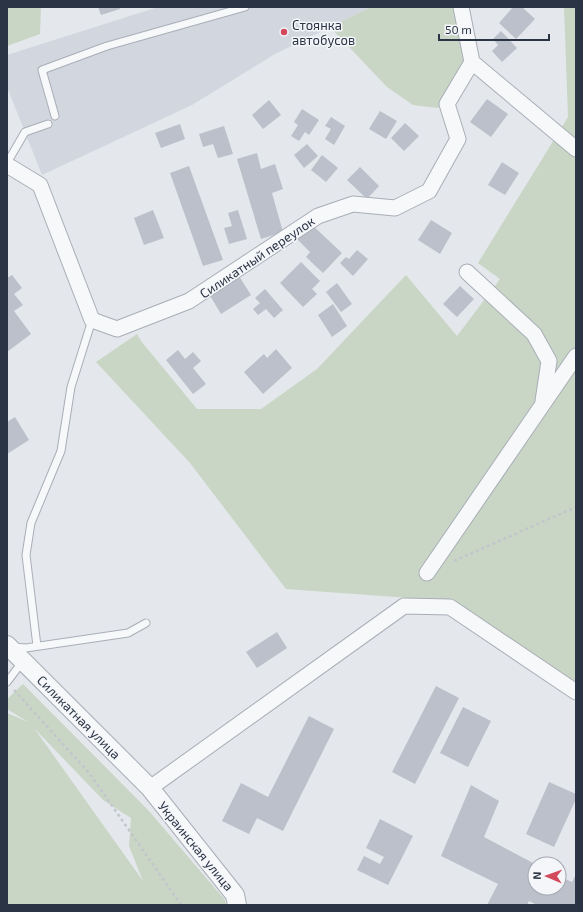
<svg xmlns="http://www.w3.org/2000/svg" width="583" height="912" viewBox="0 0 583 912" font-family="'Exo 2',sans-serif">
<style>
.built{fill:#d2d6de}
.green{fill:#c9d6c5;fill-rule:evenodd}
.building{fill:#bbc0ca}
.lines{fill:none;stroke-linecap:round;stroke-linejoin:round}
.service-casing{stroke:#a9aeb7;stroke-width:9}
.minor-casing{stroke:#a9aeb7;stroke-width:17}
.tertiary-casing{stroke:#a9aeb7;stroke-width:20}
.path{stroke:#c2c5cb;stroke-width:2.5;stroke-dasharray:3 3;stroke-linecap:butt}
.service{stroke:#f7f8fa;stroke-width:7}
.minor{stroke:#f7f8fa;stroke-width:15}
.tertiary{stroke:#f7f8fa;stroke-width:18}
.poi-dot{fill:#d1495b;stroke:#f4f6f9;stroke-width:1.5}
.labels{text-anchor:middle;stroke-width:3;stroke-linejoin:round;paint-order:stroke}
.poi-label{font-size:13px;fill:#2b3445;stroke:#f4f6f9;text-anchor:start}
.street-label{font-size:13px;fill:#2b3445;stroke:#f4f6f9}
</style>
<rect width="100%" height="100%" fill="#e4e7ec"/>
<!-- built -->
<path class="built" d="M 158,7 L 371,7 L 275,54 L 192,105 L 42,175 L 7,87 L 7,55 Z"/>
<!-- green -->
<path class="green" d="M 7,7 L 41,7 L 40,34 L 7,46 Z
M 371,7 L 453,7 L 465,63 L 438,108 L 413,105 L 387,87 L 330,27 Z
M 564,7 L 576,7 L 576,683 L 450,601 L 286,589 L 190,463 L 96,362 L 137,334 L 141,341 L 197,409 L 261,409 L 317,369 L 406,275 L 457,336 L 500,279 L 478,263 L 568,117 Z
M 23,684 L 149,811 L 225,900 L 226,905 L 7,905 L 7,713 L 28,722 L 7,709 L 7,699 ZM 34,728 L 103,800 L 131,818 L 129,846 L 143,881 Z"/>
<!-- building -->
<path class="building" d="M 98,7 L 120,7 L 120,9 L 101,15 Z
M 513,7 L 522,7 L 535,19 L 516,39 L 499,23 Z
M 501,31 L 517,48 L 502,62 L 492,51 L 498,45 L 493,39 Z
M 487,99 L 508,114 L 491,137 L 470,122 Z
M 269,100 L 281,115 L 263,129 L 252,115 Z
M 302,109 L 319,120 L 309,135 L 305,132 L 299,141 L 291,136 L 298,125 L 294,122 Z
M 380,111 L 397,121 L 386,139 L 369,129 Z
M 331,117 L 345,126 L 334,145 L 325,139 L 331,129 L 325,126 Z
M 405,123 L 419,136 L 404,151 L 391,138 Z
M 180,124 L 185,139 L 161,148 L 155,133 Z
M 224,126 L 233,154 L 218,158 L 213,144 L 203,147 L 199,134 Z
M 307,144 L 318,156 L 304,168 L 294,155 Z
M 257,153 L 261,169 L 275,164 L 283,189 L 272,193 L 283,232 L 261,239 L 237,159 Z
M 322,155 L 338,168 L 326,182 L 311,170 Z
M 502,162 L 519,173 L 505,195 L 488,185 Z
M 189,166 L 223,260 L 203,266 L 170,173 Z
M 360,167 L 379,186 L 367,199 L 347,180 Z
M 153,210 L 164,238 L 144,245 L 134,218 Z
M 238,210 L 247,239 L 229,244 L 224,228 L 232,226 L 228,213 Z
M 431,220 L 452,233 L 440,254 L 418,240 Z
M 310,223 L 342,253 L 323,273 L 306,257 L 310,252 L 296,238 Z
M 357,250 L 368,259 L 353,276 L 340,263 L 346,257 L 349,259 Z
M 301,262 L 320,281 L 312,289 L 317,294 L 303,307 L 280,283 Z
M 12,275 L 22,288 L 14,294 L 23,305 L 14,311 L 31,334 L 7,352 L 7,278 Z
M 239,276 L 251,295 L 221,314 L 209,294 Z
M 337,283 L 352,304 L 341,312 L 326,292 Z
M 460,286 L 474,299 L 457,317 L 443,304 Z
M 265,289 L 283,310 L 274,318 L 266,309 L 258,315 L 253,309 L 260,303 L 255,298 Z
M 333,304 L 347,326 L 332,337 L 318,315 Z
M 276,349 L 292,368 L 263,394 L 244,372 L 264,354 L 267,358 Z
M 178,350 L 185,359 L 193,352 L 201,361 L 193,368 L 206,384 L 193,394 L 166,360 Z
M 15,417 L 29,440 L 7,454 L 7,422 Z
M 277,632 L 287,648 L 257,668 L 246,652 Z
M 436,686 L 459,698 L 415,784 L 392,772 Z
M 463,707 L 491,721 L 468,767 L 440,753 Z
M 309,716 L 334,729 L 283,831 L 257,818 L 249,834 L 222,821 L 241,783 L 268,797 Z
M 549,782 L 576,794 L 576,799 L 554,847 L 526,834 Z
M 471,785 L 499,801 L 484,837 L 535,864 L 535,888 L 559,888 L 559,876 L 572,882 L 576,874 L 576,905 L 537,905 L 529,901 L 527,905 L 487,905 L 498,884 L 441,856 Z
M 380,819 L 413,836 L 388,885 L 357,870 L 364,856 L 380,864 L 384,857 L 366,848 Z"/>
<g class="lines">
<!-- service casing -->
<g class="service-casing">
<path id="service" d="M 55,116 L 42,70 L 107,46 L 245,7
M 7,163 L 25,132 L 48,124
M 37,646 L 26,555 L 31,523 L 61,451 L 71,387 L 92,320
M 13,647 L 26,648 L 128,633 L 146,623
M 7,682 L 23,661"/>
</g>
<!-- minor casing -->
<g class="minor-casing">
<path id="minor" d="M 472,62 L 576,149
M 7,165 L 40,185 L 92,320 L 117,329 L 189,301 L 318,216 L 353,204 L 395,208 L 429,191 L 458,139 L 447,104 L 472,62 L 461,7
M 467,272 L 534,334 L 549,361 L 543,401
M 427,573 L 576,356
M 150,788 L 404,606 L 450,607 L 576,692"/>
</g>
<!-- tertiary casing -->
<g class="tertiary-casing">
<path id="tertiary" d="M 7,645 L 150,788 L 235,895 L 237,905"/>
</g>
<!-- path -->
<path class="path" d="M 454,561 L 576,507
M 14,690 L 90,774 L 181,905"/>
<!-- service -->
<use href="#service" class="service"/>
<!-- minor -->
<use href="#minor" class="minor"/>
<!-- tertiary -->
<use href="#tertiary" class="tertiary"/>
</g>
<!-- markers -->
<circle class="poi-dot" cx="284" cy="32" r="4"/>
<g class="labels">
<!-- poi labels -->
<g class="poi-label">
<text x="292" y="30">Стоянка<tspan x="292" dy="15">автобусов</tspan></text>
</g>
<!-- street labels -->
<g class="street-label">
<text transform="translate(257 257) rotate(-34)" y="5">Силикатный переулок</text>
<text transform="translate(79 717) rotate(45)" y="5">Силикатная улица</text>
<text transform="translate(196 846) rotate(51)" y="5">Украинская улица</text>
</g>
</g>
<!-- border -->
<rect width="583" height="912" fill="none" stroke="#2b3445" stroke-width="16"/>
<!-- north arrow -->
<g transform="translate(547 876) rotate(272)"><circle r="19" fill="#f4f6f9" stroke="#a4a8b1"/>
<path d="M0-3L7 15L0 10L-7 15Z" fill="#d1495b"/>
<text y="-6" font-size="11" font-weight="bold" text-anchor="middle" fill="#2b3445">N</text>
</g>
<!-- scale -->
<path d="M439 34v6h110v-6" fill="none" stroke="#2b3445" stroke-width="2"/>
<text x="445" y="34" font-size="12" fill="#2b3445" stroke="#f4f6f9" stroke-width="3" paint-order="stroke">50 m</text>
</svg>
